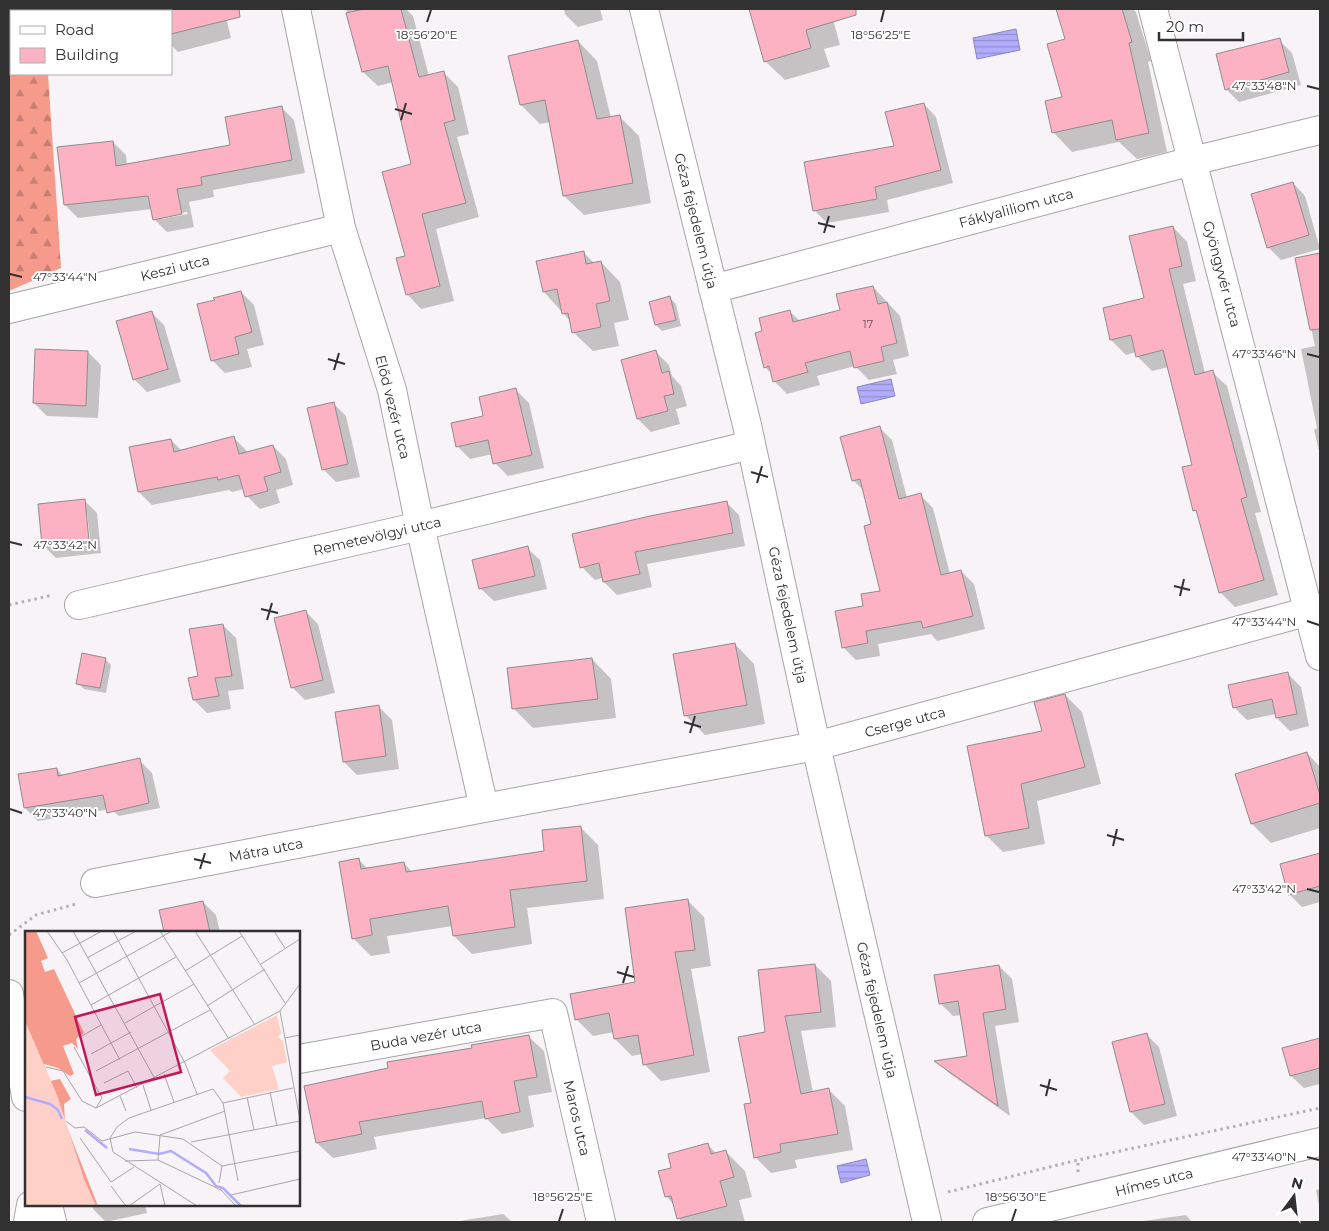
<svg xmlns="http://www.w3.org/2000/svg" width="1329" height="1231" viewBox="0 0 1329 1231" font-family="Montserrat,sans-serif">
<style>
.forest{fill:url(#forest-firs)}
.water{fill:url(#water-rules);stroke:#8b87bf}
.shadow{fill:#0003;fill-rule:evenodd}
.building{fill:#fdb2c4;stroke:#8f8b8c}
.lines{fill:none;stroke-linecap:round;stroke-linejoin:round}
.minor-casing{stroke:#a8a4a6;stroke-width:30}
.path{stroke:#b3b0b2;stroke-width:3;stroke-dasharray:2.5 4;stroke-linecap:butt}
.minor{stroke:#fff;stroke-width:28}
.ticks{fill:none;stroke:#323132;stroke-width:2}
.labels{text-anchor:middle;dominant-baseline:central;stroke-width:4;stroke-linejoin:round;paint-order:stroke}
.number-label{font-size:11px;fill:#655156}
.street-label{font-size:14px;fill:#323132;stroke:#fff}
.inset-river{fill:none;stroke:#b1acfc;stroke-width:2.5}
.inset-road{fill:none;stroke:#a8a5a8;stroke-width:1}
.view{fill:#c2185b;fill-opacity:0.15;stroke:#c2185b;stroke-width:2.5}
.inset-edge{fill:none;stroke:#323132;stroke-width:2.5}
.ticks-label{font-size:12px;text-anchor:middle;fill:#323132;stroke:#fff;stroke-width:4;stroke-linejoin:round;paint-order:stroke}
</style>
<defs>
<pattern id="forest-firs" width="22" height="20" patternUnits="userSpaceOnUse" patternTransform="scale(1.25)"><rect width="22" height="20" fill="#f69b8c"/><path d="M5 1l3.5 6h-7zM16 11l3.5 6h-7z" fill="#c87f73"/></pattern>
<pattern id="water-rules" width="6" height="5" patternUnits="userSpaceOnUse" patternTransform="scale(1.25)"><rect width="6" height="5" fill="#b1acfc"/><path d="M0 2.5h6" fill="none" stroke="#918dcd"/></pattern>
</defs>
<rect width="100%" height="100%" fill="#f7f3f6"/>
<!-- forest -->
<path class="forest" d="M9,9H44V11H11V74H48L61,268L9,291Z"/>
<!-- water -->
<path class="water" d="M1016,29L1020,50L977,59L973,38Z
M891,379L895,396L861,404L857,387Z
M866,1159L870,1175L841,1183L837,1166Z"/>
<!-- shadow -->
<path class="shadow" d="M155,9H224L231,38L178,52L171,45V11H156Z
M346,9H406L413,16L429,76L443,72L458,87L469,134L457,137L479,217L436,229L454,301L421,309L407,294V257L412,164L393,82L378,86L363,72Z
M564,9H600L603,20L578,27L565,14Z
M766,9H827L831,12L840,45L824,49L830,67L785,80L765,61L752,13Z
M1060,9H1133L1136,12L1151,61L1148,62L1167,152L1137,159L1119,142L1072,152L1053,132L1064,98L1066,40L1058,10Z
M1279,40L1292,53L1301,85L1239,102L1226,89Z
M578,41L597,61L611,118L619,116L639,136L651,203L584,215L564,196L550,122L540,124L521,105Z
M924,104L936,117L953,183L887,200L889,212L827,223L814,210L895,147Z
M281,107L294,120L305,173L213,190L214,197L189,202L194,227L167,232L154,219L152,209L78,218L65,205L59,148L113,142L126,155L127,166L232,146ZM187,212L188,214L162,219V217Z
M1293,183L1305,196L1320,249L1281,260L1268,247Z
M1173,227L1187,242L1196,281L1183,284L1205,373L1212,372L1227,386L1261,512L1255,513L1278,595L1235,607L1220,592L1198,514L1195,510L1194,465L1169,367L1152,371L1137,356L1136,352L1126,355L1111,340L1145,299Z
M583,252L595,264L601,262L620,282L629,320L614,323L619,346L593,351L573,332L571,322L544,292Z
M1320,254V455L1314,430L1317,428L1301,349L1315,346L1296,259Z
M873,287L900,316L909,356L893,360L897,374L869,380L855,366L817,376L820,385L787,394L774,381L772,374L765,367L764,332L789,311L800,321L842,311Z
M241,292L254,305L264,345L247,349L252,367L225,373L212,360Z
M670,298L676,304L681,326L662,331L656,325Z
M151,312L164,325L181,382L147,392L134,379Z
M88,352L101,365L98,418L47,416L34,403Z
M656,352L669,365L672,376L681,386L687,406L676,409L680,424L651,432L638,419Z
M516,390L529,403L544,468L508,476L495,463L493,454L470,459L457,446L485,417Z
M333,403L346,416L360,477L336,482L323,469Z
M879,427L892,440L907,498L920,495L933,508L950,574L961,571L974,584L985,629L937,641L931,634L878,644L880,656L856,660L843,647L864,607L881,592L872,525L865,492L853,480Z
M233,437L246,450L247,453L273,446L286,459L293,485L276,490L280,503L260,509L247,496L244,489L232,492L229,490L152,505L139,492L171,440L182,451Z
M84,500L97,513L101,553L56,558L43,545ZM85,513H87L91,547H88Z
M726,502L739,515L745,546L647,564L652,587L617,595L604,582L603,578L595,580L582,567Z
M527,548L540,560L547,589L494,601L481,589Z
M305,611L318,624L335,693L305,700L292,687Z
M223,625L236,638L244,689L228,691L231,709L207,713L194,700L190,679L199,677Z
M735,644L754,664L765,724L705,735L686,716L675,655Z
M105,659L111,665L106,693L84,689L78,683Z
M592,659L611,679L616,718L533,728L514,709Z
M1288,674L1301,687L1309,726L1290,731L1277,718L1276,714L1247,720L1234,707Z
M1065,695L1082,712L1101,784L1037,801L1045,844L1003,852L986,835Z
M379,707L392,720L399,769L357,775L344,762Z
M1307,753L1320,767V828L1271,843L1252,824Z
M139,760L152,773L160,808L119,816L111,809L38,821L25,808L57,769L63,776Z
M580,827L598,845L604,899L527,908L532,944L472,954L454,936L453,926L387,936L390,953L371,956L353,938L359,860L368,869L404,863L412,872L546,852Z
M1320,855V902L1302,907L1289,894L1281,865Z
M687,900L704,917L711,966L691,969L710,1072L661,1081L644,1064L642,1054L632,1056L615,1039L614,1032L593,1036L576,1019L637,983Z
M203,902L216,915L220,932H165L160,911Z
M815,965L831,981L836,1027L801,1031L813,1093L829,1090L845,1106L853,1150L795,1160L797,1168L771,1173L755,1157L752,1104L766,1033Z
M999,966L1012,979L1019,1022L995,1026L1010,1116L949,1073L937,1062L968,1057L961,1015L953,1016L940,1003Z
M1146,1034L1159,1047L1177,1116L1144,1125L1131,1112L1114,1043Z
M528,1036L544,1051L552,1092L528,1096L534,1127L502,1134L486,1118L374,1137L377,1149L333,1158L317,1143L305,1087Z
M1320,1039V1084L1304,1088L1291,1076L1284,1049Z
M708,1145L717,1154L726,1152L745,1171L752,1197L739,1200L745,1222H682L678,1218L674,1205L666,1196L673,1169Z
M1320,1189V1210L1316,1190Z
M92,1205H145L147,1213L106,1222L93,1209Z
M503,1214L512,1222H461L460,1221Z
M1186,1215L1192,1222H1136Z"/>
<!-- building -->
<path class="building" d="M171,9H239L240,17L171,34Z
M364,9H401L419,77L444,71L455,120L444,123L466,203L422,214L440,286L406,295L396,258L405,256L382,172L411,164L388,66L362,72L346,13Z
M749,9H856V15L806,30L811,48L764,62Z
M1056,9H1122L1132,42L1129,43L1149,133L1116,140L1112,120L1052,133L1045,101L1062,97L1047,44L1065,39Z
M1280,38L1289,72L1225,90L1216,54Z
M578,40L597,119L620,115L633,183L563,196L545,100L520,105L508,56Z
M924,103L941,170L875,187L877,199L813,211L804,162L894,146L885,112Z
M282,106L292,160L201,177L202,185L177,189L182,214L153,220L148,196L64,205L57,147L113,141L116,166L230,145L225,117Z
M1293,182L1309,235L1267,248L1251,194Z
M1173,226L1182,266L1169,269L1195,375L1213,370L1247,497L1241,499L1264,580L1219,593L1196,510L1193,511L1182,467L1192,465L1163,350L1136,357L1131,335L1110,340L1103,308L1144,298L1129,236Z
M584,251L586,264L601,261L610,301L596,304L601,327L572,333L568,313L562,314L557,289L543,292L536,261Z
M1320,253V329L1310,330L1295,258Z
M873,286L878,304L887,302L897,343L881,347L884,361L854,368L850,351L805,363L808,372L773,382L769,366L764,368L755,333L762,331L759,318L790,310L793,322L840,310L836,294Z
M241,291L252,332L235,337L239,354L211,361L197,304L215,300L213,298Z
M670,296L676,320L655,325L649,302Z
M152,311L168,369L133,380L116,321Z
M35,349L88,351L86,406L33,403Z
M656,350L662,373L669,371L674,394L664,396L668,411L637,419L621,360Z
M516,388L532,455L493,464L488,440L456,447L451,423L483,416L479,397Z
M334,402L348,464L322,470L307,408Z
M880,426L899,499L921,493L941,575L961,570L973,616L923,628L921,621L866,631L868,643L842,648L835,611L863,606L861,594L880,591L864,526L871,524L860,479L852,481L840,437Z
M234,436L239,454L273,445L281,472L264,477L268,491L245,497L239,475L218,480L217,477L138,492L129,447L171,439L174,452Z
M85,499L89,541L42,545L38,504Z
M727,501L733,533L635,552L640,574L603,582L599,563L580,568L572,534L650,516Z
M528,546L535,576L479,589L472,560Z
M306,610L323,680L291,688L274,618Z
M223,624L232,676L215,678L219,696L193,700L188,678L198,676L189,629Z
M735,643L747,705L684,716L673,654Z
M82,653L106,658L100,688L76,684Z
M592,658L598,699L512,709L507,668Z
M1288,672L1297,714L1276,718L1272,699L1233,708L1228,685Z
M1065,694L1085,767L1021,784L1029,828L985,836L967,746L1042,731L1034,702Z
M379,705L386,756L343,762L335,712Z
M1307,752L1320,795V803L1251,824L1235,774Z
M140,758L149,803L107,813L103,795L24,808L18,774L57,768L58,776Z
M581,826L587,881L510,890L515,927L453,936L448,906L370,919L372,935L352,939L339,862L359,858L361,869L404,862L406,872L544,851L542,830Z
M1320,853V886L1288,895L1280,864Z
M688,899L695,950L675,952L694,1055L643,1065L638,1035L614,1039L609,1013L575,1020L570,994L635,982L625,908Z
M203,901L210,932H164L159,910Z
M815,964L821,1012L785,1016L801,1094L829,1088L838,1134L780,1144L781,1152L754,1158L744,1104L751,1103L738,1037L765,1032L758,970Z
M999,965L1006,1009L983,1013L998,1106L934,1061L967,1056L958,1001L939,1004L934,975Z
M1147,1033L1165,1104L1130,1112L1112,1042Z
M529,1035L537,1077L514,1081L520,1112L485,1119L482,1101L359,1122L362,1134L316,1143L304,1086L388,1068L387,1062L472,1048L471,1045Z
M1320,1038V1068L1290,1076L1282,1048Z
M708,1143L711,1154L726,1150L734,1177L720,1181L727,1206L677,1219L671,1196L665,1197L658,1171L671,1168L668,1154Z"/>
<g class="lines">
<defs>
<path id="minor" d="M296,9L341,228L392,390L420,526L484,808
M644,9L747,425L816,746L927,1222
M1153,9L1320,656
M713,289L1192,161L1320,130
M9,309L341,228
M79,605L420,526L751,445
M95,883L484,808L816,746L1320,608
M9,994L26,1097
M299,1059L553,1013L601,1222
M48,1205L52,1222
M28,1222L31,1205
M987,1222L1320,1142"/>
</defs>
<!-- minor casing -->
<use href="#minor" class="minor-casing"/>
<!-- path -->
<path class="path" d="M9,605L53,595
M9,935L36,915L76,904
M1078,1172V1160
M948,1192L1078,1160L1320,1108"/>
<!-- minor -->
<use href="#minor" class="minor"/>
</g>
<!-- ticks -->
<path class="ticks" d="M427,22L431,10M881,22L884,10M1307,86L1319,89M395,109L412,114M401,120L406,103M818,223L835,227M824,233L829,216M10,274L22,277M1307,354L1319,357M328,359L345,364M334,370L339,353M751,472L768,477M757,483L762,466M10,542L22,545M1174,586L1190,590M1180,596L1184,579M261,609L278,613M267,620L272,603M1307,621L1319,625M684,722L701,727M690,733L695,716M10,809L22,813M1107,835L1124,840M1113,846L1117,829M194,859L211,863M200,869L205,853M1307,889L1319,892M617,972L634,977M623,983L628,966M1040,1085L1057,1090M1046,1096L1050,1079M1307,1157L1319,1160M559,1221L563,1209M1012,1221L1016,1209"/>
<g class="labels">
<!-- number labels -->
<g class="number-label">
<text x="868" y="324">17</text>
</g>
<!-- street labels -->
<g class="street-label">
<text transform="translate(1016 208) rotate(-15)">Fáklyaliliom utca</text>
<text transform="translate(696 221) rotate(76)">Géza fejedelem útja</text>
<text transform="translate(175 268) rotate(-14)">Keszi utca</text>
<text transform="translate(1222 274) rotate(75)">Gyöngyvér utca</text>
<text transform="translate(393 407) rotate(76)">Előd vezér utca</text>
<text transform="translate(377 536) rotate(-13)">Remetevölgyi utca</text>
<text transform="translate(788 615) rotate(78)">Géza fejedelem útja</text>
<text transform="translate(905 722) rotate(-15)">Cserge utca</text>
<text transform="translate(266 850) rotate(-11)">Mátra utca</text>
<text transform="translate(877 1010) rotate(77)">Géza fejedelem útja</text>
<text transform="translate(426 1036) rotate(-10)">Buda vezér utca</text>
<text transform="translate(577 1118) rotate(77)">Maros utca</text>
<text transform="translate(1154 1182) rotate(-14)">Hímes utca</text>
</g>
</g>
<!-- overview -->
<g transform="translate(25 931)">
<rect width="275" height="275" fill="#f7f3f6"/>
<path d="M0,0H11L23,27L16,30L20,41L29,38L59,102L51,108L53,118L47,112L38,115L49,143L45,145L33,137L19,133L25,150L35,148L46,168L39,173L40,191L73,275H0Z" fill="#f69b8c"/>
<path d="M252,84L256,102L253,106L258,110L262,131L247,135L254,158L216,166L198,147L205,140L185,119ZM0,90L32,164L59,248L71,275H0Z" fill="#ffd0c7"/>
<path class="inset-river" d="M0,166L25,173L33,179L37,188M60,199L82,217M104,218L134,223L146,220L181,242L191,255L198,257L216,275"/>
<path class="inset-road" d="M22,0L42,29L95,129M48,0L130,148M88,0L160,132L172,163M135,0L204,108M170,0L230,94M214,0L260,72M249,0L260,17M37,22L77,0M62,27L111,0M236,33L275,8M160,40L217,5M54,52L147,0M275,53L255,80L275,189M66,74L151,26M182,75L240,38M100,92L169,53M55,106L76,94M260,107L275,104M49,116L77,167L71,177M66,123L106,101M21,136L38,140L57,170L71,177M71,140L185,79M139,143L149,171M79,152L103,140L112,157M118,154L126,179M245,161L252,195M95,165L101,180M222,166L229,199M198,172L268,157M71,177L255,80M41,190L50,197L59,196L77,210L110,201L158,208L197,235L275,220M135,204L200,180M55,207L86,251L109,236M166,211L275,190M133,229L135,205M100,230L133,229L196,259L211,275M194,252L197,235M86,255L101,275M206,264L275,248M104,275L135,253L140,275M172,275L88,221L85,207L92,196L104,187L188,158L198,172L213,250"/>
<path class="view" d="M135,63L156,141L71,164L50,86Z"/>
<rect width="275" height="275" class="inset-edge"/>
</g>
<g class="ticks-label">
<text x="427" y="39">18°56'20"E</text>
<text x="881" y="39">18°56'25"E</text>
<text x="1264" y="90">47°33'48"N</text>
<text x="65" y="281">47°33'44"N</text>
<text x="1264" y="358">47°33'46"N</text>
<text x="65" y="549">47°33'42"N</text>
<text x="1264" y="626">47°33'44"N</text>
<text x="65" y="817">47°33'40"N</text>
<text x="1264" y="893">47°33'42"N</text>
<text x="1264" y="1161">47°33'40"N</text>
<text x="563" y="1201">18°56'25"E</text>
<text x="1016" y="1201">18°56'30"E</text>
</g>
<!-- border -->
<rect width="1329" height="1231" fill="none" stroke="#323132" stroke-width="20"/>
<!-- legend -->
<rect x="10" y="10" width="162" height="65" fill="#ffffff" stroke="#adadad"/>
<rect x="20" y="26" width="25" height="8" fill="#ffffff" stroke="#adadad"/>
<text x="55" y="35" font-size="15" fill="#323132">Road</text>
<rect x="20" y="48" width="25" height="15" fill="#fdb2c4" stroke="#adadad"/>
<text x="55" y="60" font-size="15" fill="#323132">Building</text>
<!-- north arrow -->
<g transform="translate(1294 1196) rotate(15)" stroke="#ffffff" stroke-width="4" paint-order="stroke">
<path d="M0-4L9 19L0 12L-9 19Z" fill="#323132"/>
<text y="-8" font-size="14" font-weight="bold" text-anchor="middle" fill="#323132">N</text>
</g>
<!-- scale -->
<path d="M1159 32v8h84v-8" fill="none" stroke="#323132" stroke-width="2.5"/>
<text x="1166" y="32" font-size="15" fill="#323132" stroke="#ffffff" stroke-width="4" paint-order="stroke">20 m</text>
</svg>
